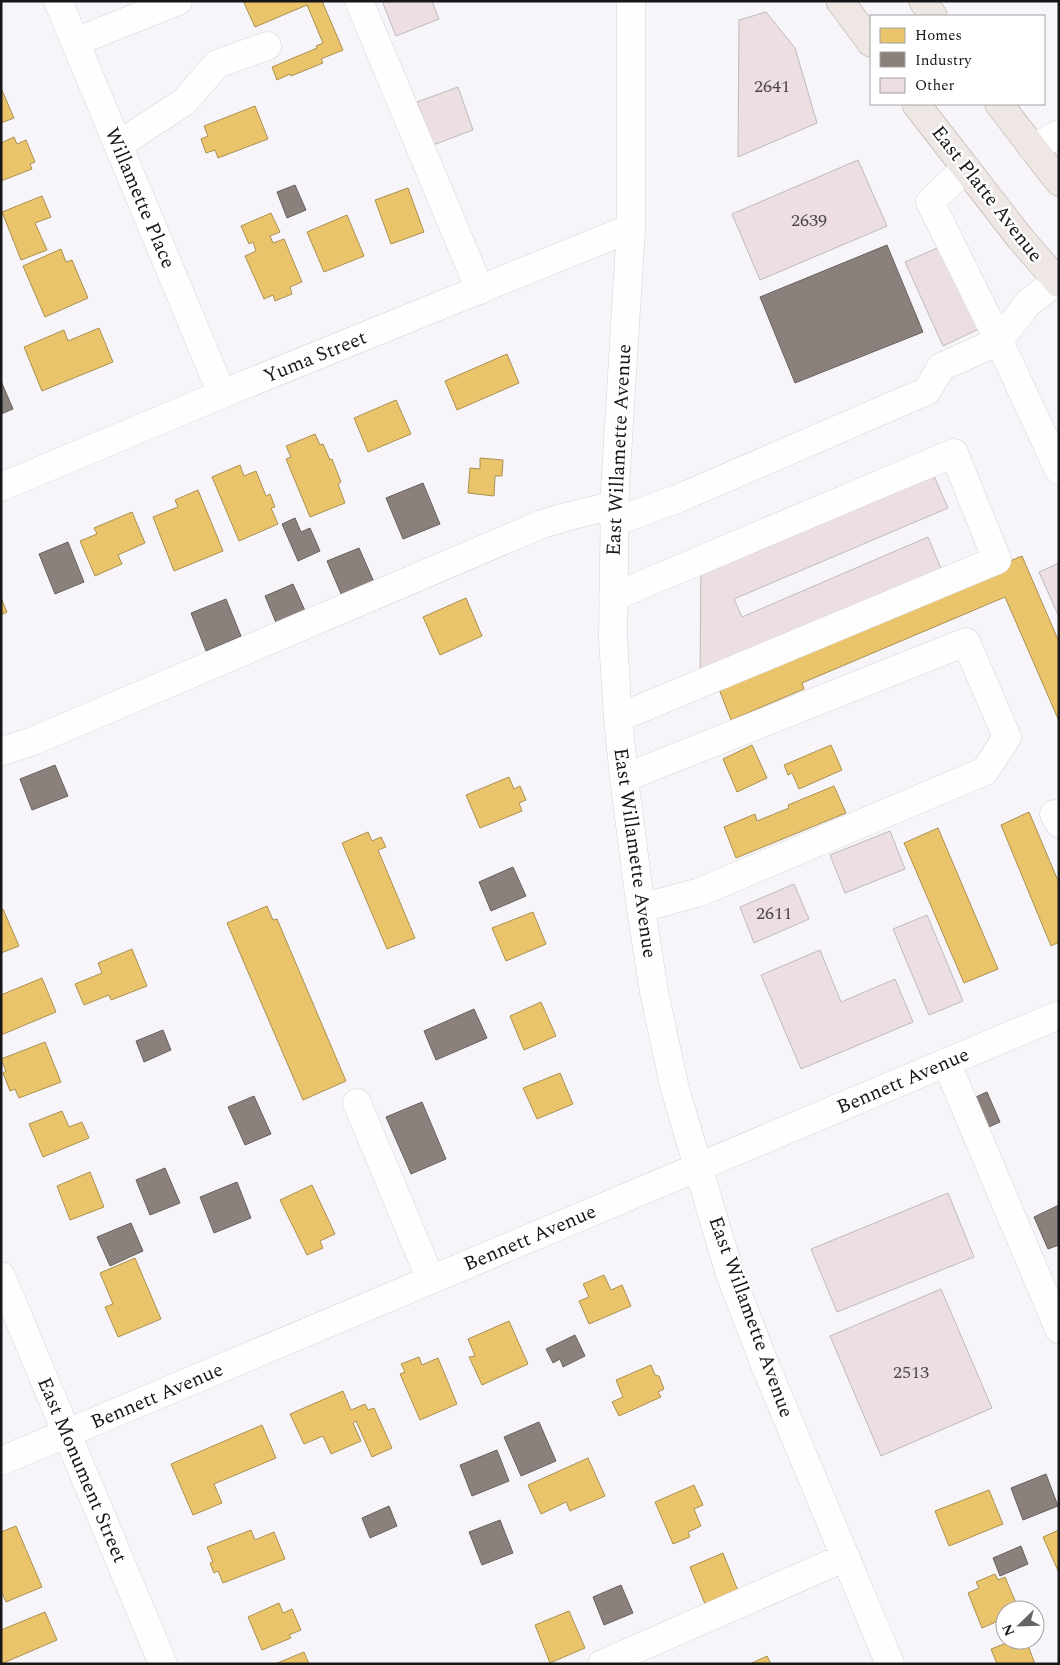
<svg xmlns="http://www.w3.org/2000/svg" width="1060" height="1665" viewBox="0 0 1060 1665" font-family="Spectral,serif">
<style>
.homes{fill:#e9c46a;stroke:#aa9051}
.industry{fill:#8a817c;stroke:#68615e}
.building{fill:#ecdee1;stroke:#bdbbbe}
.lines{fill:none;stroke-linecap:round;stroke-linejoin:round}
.minor-casing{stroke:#d5d3d7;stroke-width:29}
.major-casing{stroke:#b5a7a1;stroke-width:29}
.minor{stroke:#fefefe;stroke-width:28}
.major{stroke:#eee7e4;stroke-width:28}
.labels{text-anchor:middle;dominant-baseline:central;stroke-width:5;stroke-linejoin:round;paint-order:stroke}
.number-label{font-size:18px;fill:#4c484a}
.street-label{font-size:20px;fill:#171618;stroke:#fff}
</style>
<rect width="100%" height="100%" fill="#f7f5fa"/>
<!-- homes -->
<path class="homes" d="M248,1H322L343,50L321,59L323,63L291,76L290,74L277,80L272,67L317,48L316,46L323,43L307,5L255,27L244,3Z
M1,88L14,118L1,123Z
M255,106L268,139L218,158L215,150L206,153L201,139L208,136L204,126Z
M14,137L17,144L26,140L35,162L30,164L32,169L1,181V143Z
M408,188L424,232L391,244L375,200Z
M42,196L51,217L35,223L47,250L21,260L2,212Z
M271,213L280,232L270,236L273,243L284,239L302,282L290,287L292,294L275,301L273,295L264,299L245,256L256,251L253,242L249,244L241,226Z
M347,215L364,256L324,272L307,232Z
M61,249L66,262L72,260L88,298L45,317L23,266Z
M99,328L113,362L42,391L24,347L64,330L68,341Z
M507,354L519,383L457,410L445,381Z
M396,400L411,434L368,452L354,418Z
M315,434L320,445L323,444L330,460L332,459L341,482L338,484L345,503L310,517L286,459L291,457L286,446Z
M480,458L503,460L502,476H495L494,496L468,493L470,468L480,469Z
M240,465L244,476L256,471L266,496L270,494L275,507L271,508L278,524L239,541L212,477Z
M198,490L223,551L174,571L153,517L178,507L175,500Z
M132,512L145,543L118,555L122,564L95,576L80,541L97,534L94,528Z
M1022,556L1059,642V721L1005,597L802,683L804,689L731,720L717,684Z
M1,598L7,612L1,615Z
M466,598L482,636L440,655L423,617Z
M752,745L767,778L737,792L723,759Z
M831,745L842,770L799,789L792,773L788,775L784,765Z
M509,777L514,789L520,786L526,800L519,803L522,811L480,828L466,795Z
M834,786L846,813L736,858L724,827L755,814L757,821L789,808L788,805Z
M1029,812L1059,883V942L1051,946L1001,825Z
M938,828L998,969L964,983L904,843Z
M368,832L372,841L381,837L386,847L378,850L415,938L387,949L342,843Z
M267,906L273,920L277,919L346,1081L303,1100L227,923Z
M3,909L19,946L1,953V910Z
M533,912L546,944L506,961L492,928Z
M132,949L147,986L111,1000L109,995L84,1005L75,984L102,973L98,963Z
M42,978L56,1012L1,1035V995Z
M541,1002L556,1036L524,1050L510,1016Z
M45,1042L61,1082L19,1098L15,1089L10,1091L3,1073L6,1071L1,1059Z
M560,1073L573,1104L537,1119L523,1088Z
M62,1111L69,1127L82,1122L89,1138L43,1157L29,1124Z
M90,1172L104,1207L70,1220L57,1186Z
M312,1185L335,1234L320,1241L323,1248L307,1255L280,1200Z
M135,1258L161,1319L118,1337L105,1307L113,1304L100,1273Z
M604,1275L611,1290L622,1285L631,1306L589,1324L579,1301L589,1297L583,1284Z
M509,1321L528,1364L482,1385L469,1357L475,1356L468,1339Z
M419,1357L422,1365L438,1358L457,1404L420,1420L400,1374L405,1372L401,1364Z
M651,1365L655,1375L659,1376L664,1389L658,1392L661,1397L619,1416L612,1402L623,1397L616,1380Z
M343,1391L351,1410L365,1404L368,1410L374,1408L392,1448L372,1457L356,1421L353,1423L361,1441L331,1454L323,1436L304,1444L290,1414Z
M262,1425L276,1458L214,1484L222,1503L193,1515L171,1464Z
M588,1458L605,1496L570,1511L566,1502L541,1514L528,1485Z
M694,1485L703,1505L694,1509L701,1526L688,1532L690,1537L673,1544L655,1502Z
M989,1490L1003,1524L949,1546L935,1511Z
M16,1526L42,1587L6,1602L1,1591V1532Z
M251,1530L255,1540L274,1532L285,1559L223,1583L218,1571L214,1573L210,1563L213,1562L207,1547Z
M1059,1530V1573L1043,1537Z
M723,1553L738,1591L705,1604L690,1567Z
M995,1574L998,1580L1005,1577L1019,1610H1005V1618L982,1628L968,1593L979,1588L976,1582Z
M279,1603L283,1613L292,1609L301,1630L289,1635L291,1638L262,1650L248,1617Z
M569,1611L585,1648L550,1663L535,1625Z
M45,1612L57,1640L1,1664V1630Z
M1014,1640H1026L1035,1664H997L991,1649Z
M304,1652L309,1664H275Z
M767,1656L771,1664H750Z"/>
<!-- industry -->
<path class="industry" d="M295,185L306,210L287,218L277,192Z
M887,245L923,332L795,383L760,297Z
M1,381L13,409L1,414Z
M423,483L440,524L403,539L386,498Z
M295,518L301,532L310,528L320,551L298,561L282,524Z
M68,542L84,582L55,594L39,554Z
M359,548L374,582L342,596L327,561Z
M293,584L306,613L277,625L265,596Z
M226,599L241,636L206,651L191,613Z
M55,765L68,796L32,810L20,779Z
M513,867L526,896L491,911L479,882Z
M474,1009L487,1038L436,1060L424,1031Z
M163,1030L171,1050L144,1062L136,1041Z
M987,1092L1000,1122L982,1130L969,1100Z
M254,1096L271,1134L245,1145L228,1107Z
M422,1102L446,1159L411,1174L386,1117Z
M165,1168L180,1203L150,1215L136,1180Z
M237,1182L251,1218L214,1233L200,1197Z
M1059,1205V1245L1048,1249L1034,1217Z
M131,1223L143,1251L110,1266L97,1237Z
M575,1335L585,1356L563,1367L560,1359L553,1363L546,1349Z
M539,1422L556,1461L521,1476L504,1437Z
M497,1450L509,1481L472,1496L460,1465Z
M1046,1474L1058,1506L1023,1520L1011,1488Z
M389,1506L397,1526L370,1538L362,1518Z
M500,1520L513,1553L482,1565L469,1532Z
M1021,1546L1028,1564L1000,1576L993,1558Z
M621,1585L633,1613L604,1625L593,1597Z"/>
<!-- building -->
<path class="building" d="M382,1H432L439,19L396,36Z
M766,12L795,48L817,123L738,157L739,20Z
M458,87L473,130L433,145L417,102Z
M858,160L887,226L760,280L732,214Z
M944,245L981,328L943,346L905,262Z
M930,467L948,508L734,599L742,617L928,537L944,576L700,678L701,561Z
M1059,563V617L1039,572Z
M890,831L905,869L845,893L830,855Z
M794,884L809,919L754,943L740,907Z
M927,915L963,1001L929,1015L893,929Z
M820,950L841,1002L895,979L913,1022L801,1069L761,975Z
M948,1193L974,1257L837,1312L811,1249Z
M941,1289L992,1408L881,1456L830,1336Z"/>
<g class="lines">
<defs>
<path id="minor" d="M58,1L222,394
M359,1L480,290
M631,1V228L615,489L613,639L618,718L624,778L640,902L654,992L675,1089L730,1274L765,1365L890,1664
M75,42L178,1
M118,145L184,102L217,64L267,46
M1033,149L1059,134
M1057,281L1028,303L999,341L1059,470
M1,487L222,394L631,228
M614,522L677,499L927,391L941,367L999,341L930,202L966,168
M613,597L954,453L997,560L618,718
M3,751L33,741L542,524L569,516L615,505
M624,778L966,642L1007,737L985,771L700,892L641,908
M1054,814L1059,823
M946,1062L1059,1329
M357,1103L431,1280
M1,1276L163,1664
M1,1461L1059,1015
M602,1664L846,1557"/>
<path id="major" d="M840,1L871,43
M923,1L933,16
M916,104L1020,238L1059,283
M999,104L1059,182"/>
</defs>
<!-- minor casing -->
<use href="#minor" class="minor-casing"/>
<!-- major casing -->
<use href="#major" class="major-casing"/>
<!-- minor -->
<use href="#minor" class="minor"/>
<!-- major -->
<use href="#major" class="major"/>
</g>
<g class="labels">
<!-- number labels -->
<g class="number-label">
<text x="772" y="86">2641</text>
<text x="809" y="220">2639</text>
<text x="774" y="913">2611</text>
<text x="911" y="1372">2513</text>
</g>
<!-- street labels -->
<g class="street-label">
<text transform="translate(987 194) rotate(52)">East Platte Avenue</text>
<text transform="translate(140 198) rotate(67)">Willamette Place</text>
<text transform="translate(315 357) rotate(-22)">Yuma Street</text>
<text transform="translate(619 450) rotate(-87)">East Willamette Avenue</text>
<text transform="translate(635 853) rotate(82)">East Willamette Avenue</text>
<text transform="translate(903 1081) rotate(-23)">Bennett Avenue</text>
<text transform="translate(530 1238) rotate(-23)">Bennett Avenue</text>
<text transform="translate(751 1317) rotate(70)">East Willamette Avenue</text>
<text transform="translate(157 1396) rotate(-23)">Bennett Avenue</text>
<text transform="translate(82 1470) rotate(67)">East Monument Street</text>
</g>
</g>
<!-- border -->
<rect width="1060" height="1665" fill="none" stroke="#171618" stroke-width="5"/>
<!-- legend -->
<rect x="870" y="15" width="175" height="90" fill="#ffffff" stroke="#a2a2a3"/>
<rect x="880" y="28" width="25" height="15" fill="#e9c46a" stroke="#a2a2a3"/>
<text x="915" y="40" font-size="15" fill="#171618">Homes</text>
<rect x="880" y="52" width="25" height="15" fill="#8a817c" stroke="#a2a2a3"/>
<text x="915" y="65" font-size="15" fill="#171618">Industry</text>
<rect x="880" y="78" width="25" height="15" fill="#ecdee1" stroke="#a2a2a3"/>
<text x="915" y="90" font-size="15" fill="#171618">Other</text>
<!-- north arrow -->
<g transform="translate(1020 1625) rotate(247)"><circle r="24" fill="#ffffff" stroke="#a2a2a3"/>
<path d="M0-4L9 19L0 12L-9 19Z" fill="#656467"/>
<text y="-8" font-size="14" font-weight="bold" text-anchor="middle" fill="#171618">N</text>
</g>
</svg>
